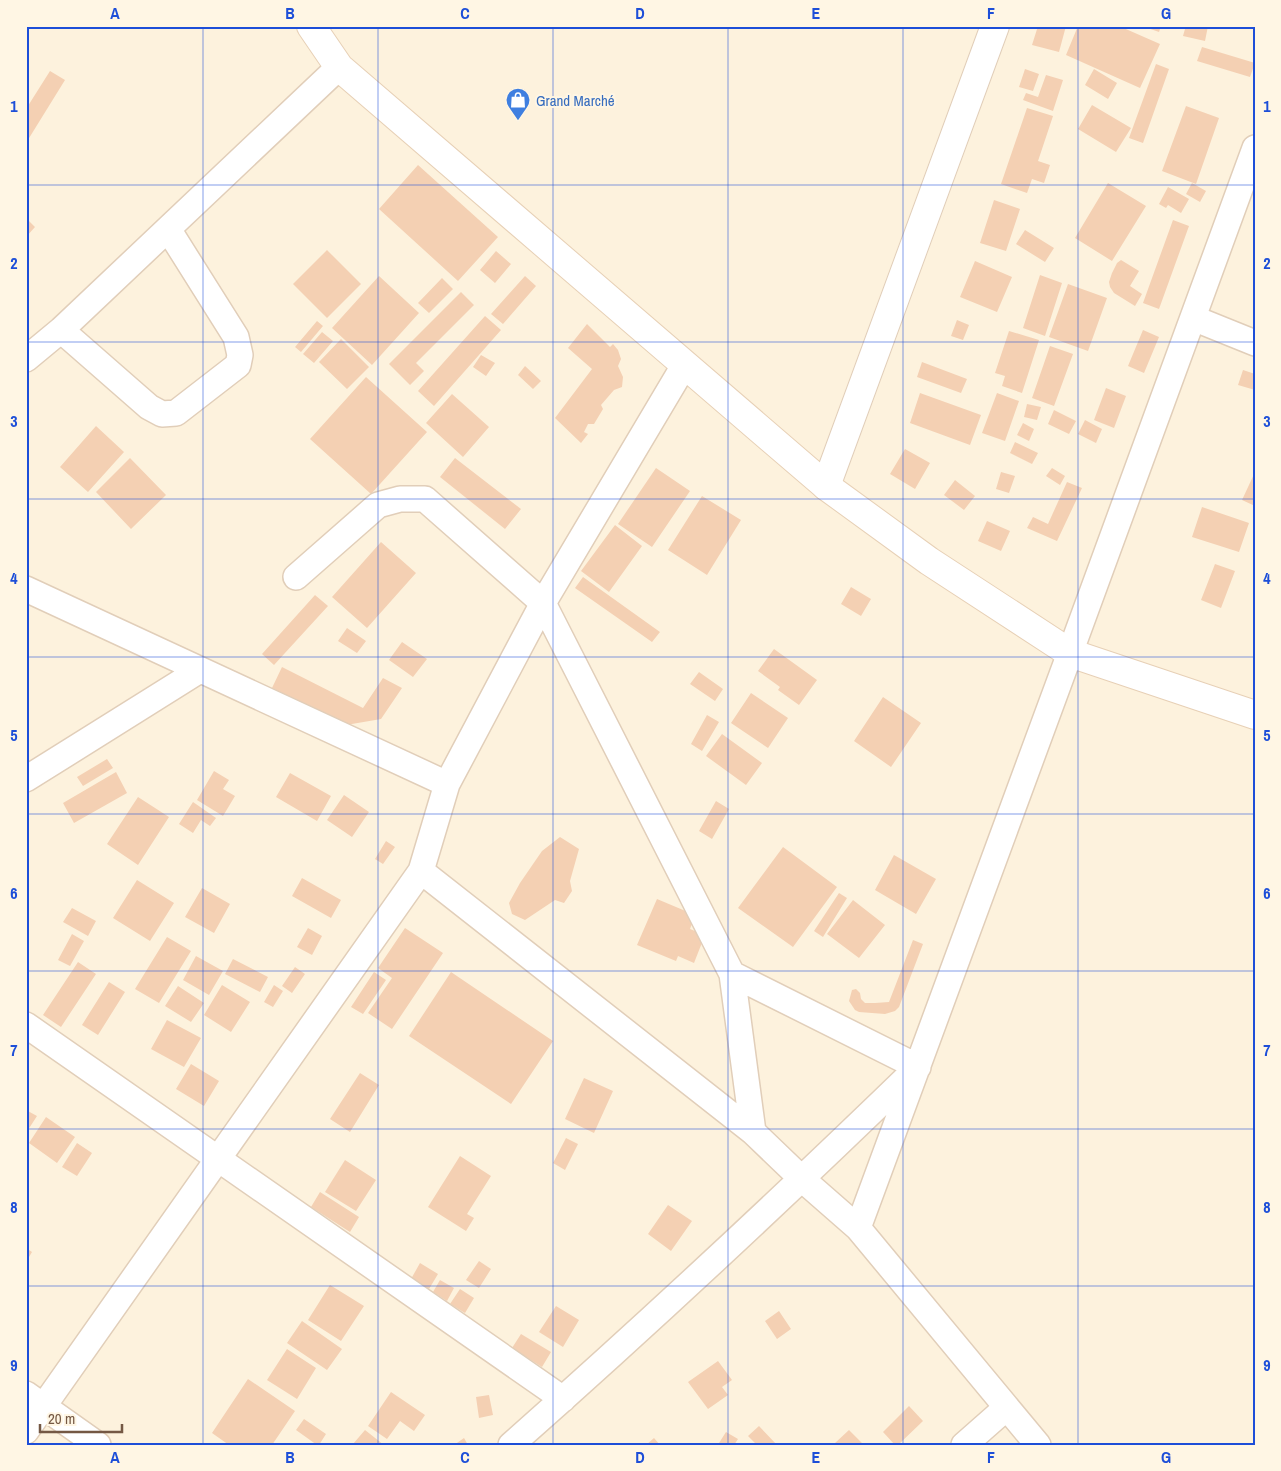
<svg xmlns="http://www.w3.org/2000/svg" width="1281" height="1471" viewBox="0 0 1281 1471" font-family="'Archivo Narrow',sans-serif">
<style>
.building{fill:#f4d0b3}
.lines{fill:none;stroke-linecap:round;stroke-linejoin:round}
.minor-casing{stroke:#e1ceb9;stroke-width:28}
.tertiary-casing{stroke:#e1ceb9;stroke-width:30}
.secondary-casing{stroke:#e7d0b6;stroke-width:30}
.minor{stroke:#fff;stroke-width:25}
.tertiary{stroke:#fff;stroke-width:28}
.secondary{stroke:#fff;stroke-width:28}
.grid{fill:none;stroke:#1d4ed8;stroke-width:1;stroke-opacity:0.55}
.labels{text-anchor:middle;dominant-baseline:central;stroke-width:4;stroke-linejoin:round;paint-order:stroke}
.shop-label{font-size:15px;fill:#366cbe;stroke:#fff6e4;text-anchor:start}
.neatline{fill:none;stroke:#1d4ed8;stroke-width:2}
.grid-label{font-size:16px;text-anchor:middle;font-weight:bold;fill:#1d4ed8}
</style>
<rect width="100%" height="100%" fill="#fdf2dd"/>
<!-- building -->
<path class="building" d="M1038,26H1066L1059,52L1032,45Z
M1078,26H1119L1160,44L1140,88L1066,55Z
M1142,26H1161L1159,32Z
M1175,26H1208L1205,41L1183,36L1185,29Z
M1202,47L1255,63L1250,77L1197,61Z
M1156,64L1169,69L1143,143L1129,138Z
M1025,69L1039,74L1033,91L1019,87Z
M1094,69L1117,83L1108,99L1085,85Z
M50,71L65,80L26,143V109Z
M1046,75L1063,80L1053,111L1023,100L1026,93L1038,97Z
M1092,105L1131,128L1116,152L1078,129Z
M1186,106L1219,118L1196,184L1162,171Z
M1027,108L1053,116L1038,161L1050,165L1044,183L1032,179L1027,193L1001,184Z
M418,165L498,237L458,281L379,209Z
M1108,183L1146,206L1112,261L1075,238Z
M1192,183L1206,191L1200,202L1186,194Z
M1168,187L1189,199L1181,213L1168,205L1166,208L1159,204Z
M994,200L1020,209L1006,251L980,243Z
M26,218L35,227L26,237Z
M1173,220L1189,226L1159,309L1143,303Z
M1025,230L1054,248L1045,262L1016,244Z
M327,250L361,284L327,318L293,284Z
M496,251L511,264L495,283L480,270Z
M1121,260L1139,271L1130,286L1142,294L1135,306L1114,293L1110,287L1109,282L1112,273L1117,263Z
M975,261L1012,277L997,312L960,297Z
M1040,275L1062,283L1045,336L1023,328Z
M379,276L419,313L372,365L332,328Z
M525,276L536,286L503,324L491,314Z
M442,278L453,289L429,313L418,303Z
M1068,284L1107,298L1088,351L1049,337Z
M461,292L474,305L416,363L424,371L410,385L389,364Z
M485,316L501,330L434,406L418,391Z
M957,320L969,325L963,340L951,336Z
M317,321L323,326L301,352L295,347Z
M587,324L610,347L613,344L618,350L621,359L618,366L623,377L622,387L614,390L601,405L603,409L594,424H588L584,432L588,434L581,443L555,418L592,369L568,348Z
M1143,330L1159,337L1144,373L1128,366Z
M1009,331L1039,340L1022,393L1002,386L1005,376L995,373Z
M322,332L333,341L314,363L303,354Z
M341,339L369,367L347,389L319,362Z
M1050,346L1073,354L1054,406L1032,398Z
M481,355L495,363L486,376L473,367Z
M922,362L967,379L961,393L917,377Z
M525,366L541,381L533,389L518,375Z
M1243,370L1255,374V390L1238,385Z
M366,377L427,432L371,494L310,439Z
M1106,388L1126,396L1114,428L1094,420Z
M920,393L981,415L970,445L910,423Z
M997,393L1019,401L1005,441L982,433Z
M452,394L489,427L463,457L426,423Z
M1027,404L1041,407L1037,420L1024,417Z
M1054,410L1076,421L1069,434L1048,424Z
M1085,420L1102,429L1096,443L1078,434Z
M1023,423L1034,429L1029,441L1017,435Z
M96,426L124,452L88,492L60,467Z
M1015,442L1038,453L1032,464L1010,453Z
M905,449L930,463L915,489L890,474Z
M130,458L166,495L131,529L96,492Z
M455,458L521,509L505,529L440,477Z
M656,468L690,491L652,547L618,524Z
M1052,468L1065,476L1060,485L1046,476Z
M1001,472L1015,476L1009,493L996,489Z
M1255,472V506L1242,500Z
M955,480L975,496L964,510L944,495Z
M1067,482L1082,488L1057,541L1027,528L1033,517L1048,524Z
M702,496L741,520L707,575L668,550Z
M1202,507L1249,523L1239,552L1192,537Z
M987,521L1010,531L1001,551L978,541Z
M615,525L642,546L609,592L581,571Z
M381,542L416,573L367,628L332,597Z
M1215,564L1235,571L1221,608L1201,600Z
M583,577L660,632L652,642L575,588Z
M851,587L871,599L861,616L841,604Z
M315,595L328,606L274,665L262,654Z
M347,628L366,641L357,653L338,641Z
M402,642L427,659L413,677L389,660Z
M774,649L817,680L799,705L778,690L780,687L758,671Z
M282,667L363,708L383,678L402,688L381,719L346,725L272,688Z
M699,672L723,689L715,701L690,684Z
M751,693L788,718L768,748L731,723Z
M883,697L921,723L891,767L854,741Z
M707,715L719,722L702,751L691,744Z
M722,734L762,763L746,785L706,756Z
M107,759L113,768L83,786L77,777Z
M214,771L229,780L223,789L235,796L223,816L197,800Z
M116,772L127,793L74,823L63,803Z
M290,773L331,796L317,821L276,797Z
M344,795L369,812L352,837L327,820Z
M138,797L169,817L138,865L107,844Z
M716,801L729,809L712,839L699,831Z
M193,802L216,818L210,826L201,820L193,833L179,824Z
M560,837L579,849L570,881L572,891L564,903L555,900L525,920L512,914L509,903L520,883L542,851Z
M386,841L395,847L383,864L375,859Z
M783,847L837,887L793,947L738,908Z
M894,855L936,879L916,914L875,890Z
M302,878L341,900L331,918L292,896Z
M137,880L174,903L150,941L113,918Z
M202,888L230,904L214,933L185,917Z
M839,893L847,898L823,937L814,931Z
M657,899L695,915L690,929L705,935L694,963L678,956L676,961L637,945Z
M853,900L885,925L859,958L827,934Z
M72,908L96,921L88,936L63,922Z
M308,928L322,936L312,955L297,947Z
M405,928L443,953L392,1029L368,1013L392,978L378,968Z
M72,934L84,941L70,966L58,960Z
M167,937L191,951L159,1003L135,989Z
M913,940L923,944L899,1007L895,1011L885,1014L859,1012L855,1010L849,1001L852,990L856,989L860,993L861,999L865,1003H875L889,1002Z
M196,956L223,971L209,995L183,980Z
M233,959L268,977L260,992L225,974Z
M78,962L96,974L61,1027L43,1015Z
M295,967L305,974L292,993L282,986Z
M374,972L386,980L363,1014L351,1007Z
M451,972L553,1041L511,1104L409,1036Z
M109,982L125,992L98,1035L82,1025Z
M222,985L250,1002L231,1032L204,1015Z
M274,985L283,991L273,1007L264,1002Z
M178,986L204,1003L191,1022L165,1006Z
M167,1020L201,1038L184,1067L151,1049Z
M191,1064L219,1081L204,1106L176,1089Z
M360,1073L379,1085L350,1132L330,1119Z
M584,1078L613,1091L594,1133L565,1119Z
M26,1110L37,1116L26,1133Z
M46,1117L75,1137L57,1163L29,1143Z
M566,1138L578,1144L565,1170L553,1163Z
M77,1143L92,1153L77,1176L62,1167Z
M460,1156L491,1176L467,1214L474,1218L466,1231L428,1207Z
M345,1160L376,1180L356,1211L325,1192Z
M320,1192L359,1217L350,1232L311,1207Z
M668,1205L692,1221L671,1251L648,1234Z
M26,1248L32,1252L26,1262Z
M479,1261L491,1269L479,1288L466,1280Z
M420,1263L438,1274L429,1289L411,1279Z
M440,1280L454,1288L447,1301L433,1292Z
M330,1285L364,1306L341,1341L308,1320Z
M460,1289L474,1298L465,1313L450,1304Z
M556,1306L579,1320L563,1347L539,1332Z
M779,1311L791,1329L777,1339L765,1321Z
M302,1321L342,1349L327,1370L287,1343Z
M521,1334L551,1352L542,1367L512,1348Z
M287,1349L316,1368L297,1399L267,1380Z
M718,1361L732,1380L722,1387L728,1395L708,1409L688,1382Z
M248,1379L295,1411L272,1445H229L212,1433Z
M391,1392L425,1415L414,1431L400,1421L387,1439L368,1426Z
M489,1395L493,1415L479,1418L476,1397Z
M909,1406L923,1421L898,1445H895L883,1432Z
M304,1419L326,1434L319,1445H317L296,1430Z
M759,1426L777,1445H757L748,1436Z
M365,1430L384,1445L353,1444Z
M849,1430L864,1445H836L835,1443Z
M726,1432L738,1439L734,1445H722L719,1443Z
M464,1438L468,1445H454Z
M654,1438L660,1445H646Z"/>
<g class="lines">
<defs>
<path id="minor" d="M1193,318L1255,343
M61,330L149,407L162,414L176,413L238,365L240,355L236,337L168,229
M26,359L61,330L339,67
M685,364L543,603L732,974L753,1132
M296,577L378,505L400,499H425L543,603L447,784
M26,589L447,784L421,871L753,1132L802,1179L858,1228L1038,1445
M26,779L200,670
M26,1025L563,1399
M858,1228L1070,653L1255,148
M26,1394L98,1445
M26,1431L421,871
M511,1445C650,1322 785,1196 918,1067L732,974
M964,1445L1006,1408"/>
<path id="tertiary" d="M826,486L995,26"/>
<path id="secondary" d="M311,26L339,67L826,486L929,561L1070,653L1255,715"/>
</defs>
<!-- minor casing -->
<use href="#minor" class="minor-casing"/>
<!-- tertiary casing -->
<use href="#tertiary" class="tertiary-casing"/>
<!-- secondary casing -->
<use href="#secondary" class="secondary-casing"/>
<!-- minor -->
<use href="#minor" class="minor"/>
<!-- tertiary -->
<use href="#tertiary" class="tertiary"/>
<!-- secondary -->
<use href="#secondary" class="secondary"/>
</g>
<!-- grid -->
<path class="grid" d="M203,26V1445M378,26V1445M553,26V1445M728,26V1445M903,26V1445M1078,26V1445M26,185H1255M26,342H1255M26,499H1255M26,657H1255M26,814H1255M26,971H1255M26,1129H1255M26,1286H1255"/>
<!-- icons -->
<defs>
<symbol id="shop-pin" viewBox="-11 -11 22 30"><path d="M0 17L-7.5 6A9.5 9.5 0 1 1 7.5 6Z" fill="#3f7fe0" stroke="#fff6e4"/><path d="M-5-2.5h2.3a2.7 3.5 0 0 1 5.4 0H5L5.5 6h-11ZM-1.5-2.5h3a1.5 2.3 0 0 0-3 0Z" fill="#fff"/></symbol>
</defs>
<g fill-rule="evenodd">
<use href="#shop-pin" x="504" y="86" width="28" height="38"/>
</g>
<g class="labels">
<!-- shop labels -->
<g class="shop-label">
<text x="536" y="100">Grand Marché</text>
</g>
</g>
<!-- border -->
<rect width="1281" height="1471" fill="none" stroke="#fff6e4" stroke-width="55"/>
<!-- scale -->
<path d="M40 1424v8h82v-8" fill="none" stroke="#745844" stroke-width="2.5"/>
<text x="48" y="1424" font-size="15" fill="#745844" stroke="#fff6e4" stroke-width="4" paint-order="stroke">20 m</text>
<rect x="28" y="28" width="1226" height="1416" class="neatline"/>
<g class="grid-label">
<text x="115" y="19">A</text>
<text x="290" y="19">B</text>
<text x="465" y="19">C</text>
<text x="640" y="19">D</text>
<text x="816" y="19">E</text>
<text x="991" y="19">F</text>
<text x="1166" y="19">G</text>
<text x="14" y="112">1</text>
<text x="1267" y="112">1</text>
<text x="14" y="269">2</text>
<text x="1267" y="269">2</text>
<text x="14" y="427">3</text>
<text x="1267" y="427">3</text>
<text x="14" y="584">4</text>
<text x="1267" y="584">4</text>
<text x="14" y="741">5</text>
<text x="1267" y="741">5</text>
<text x="14" y="899">6</text>
<text x="1267" y="899">6</text>
<text x="14" y="1056">7</text>
<text x="1267" y="1056">7</text>
<text x="14" y="1213">8</text>
<text x="1267" y="1213">8</text>
<text x="14" y="1371">9</text>
<text x="1267" y="1371">9</text>
<text x="115" y="1463">A</text>
<text x="290" y="1463">B</text>
<text x="465" y="1463">C</text>
<text x="640" y="1463">D</text>
<text x="816" y="1463">E</text>
<text x="991" y="1463">F</text>
<text x="1166" y="1463">G</text>
</g>
</svg>
